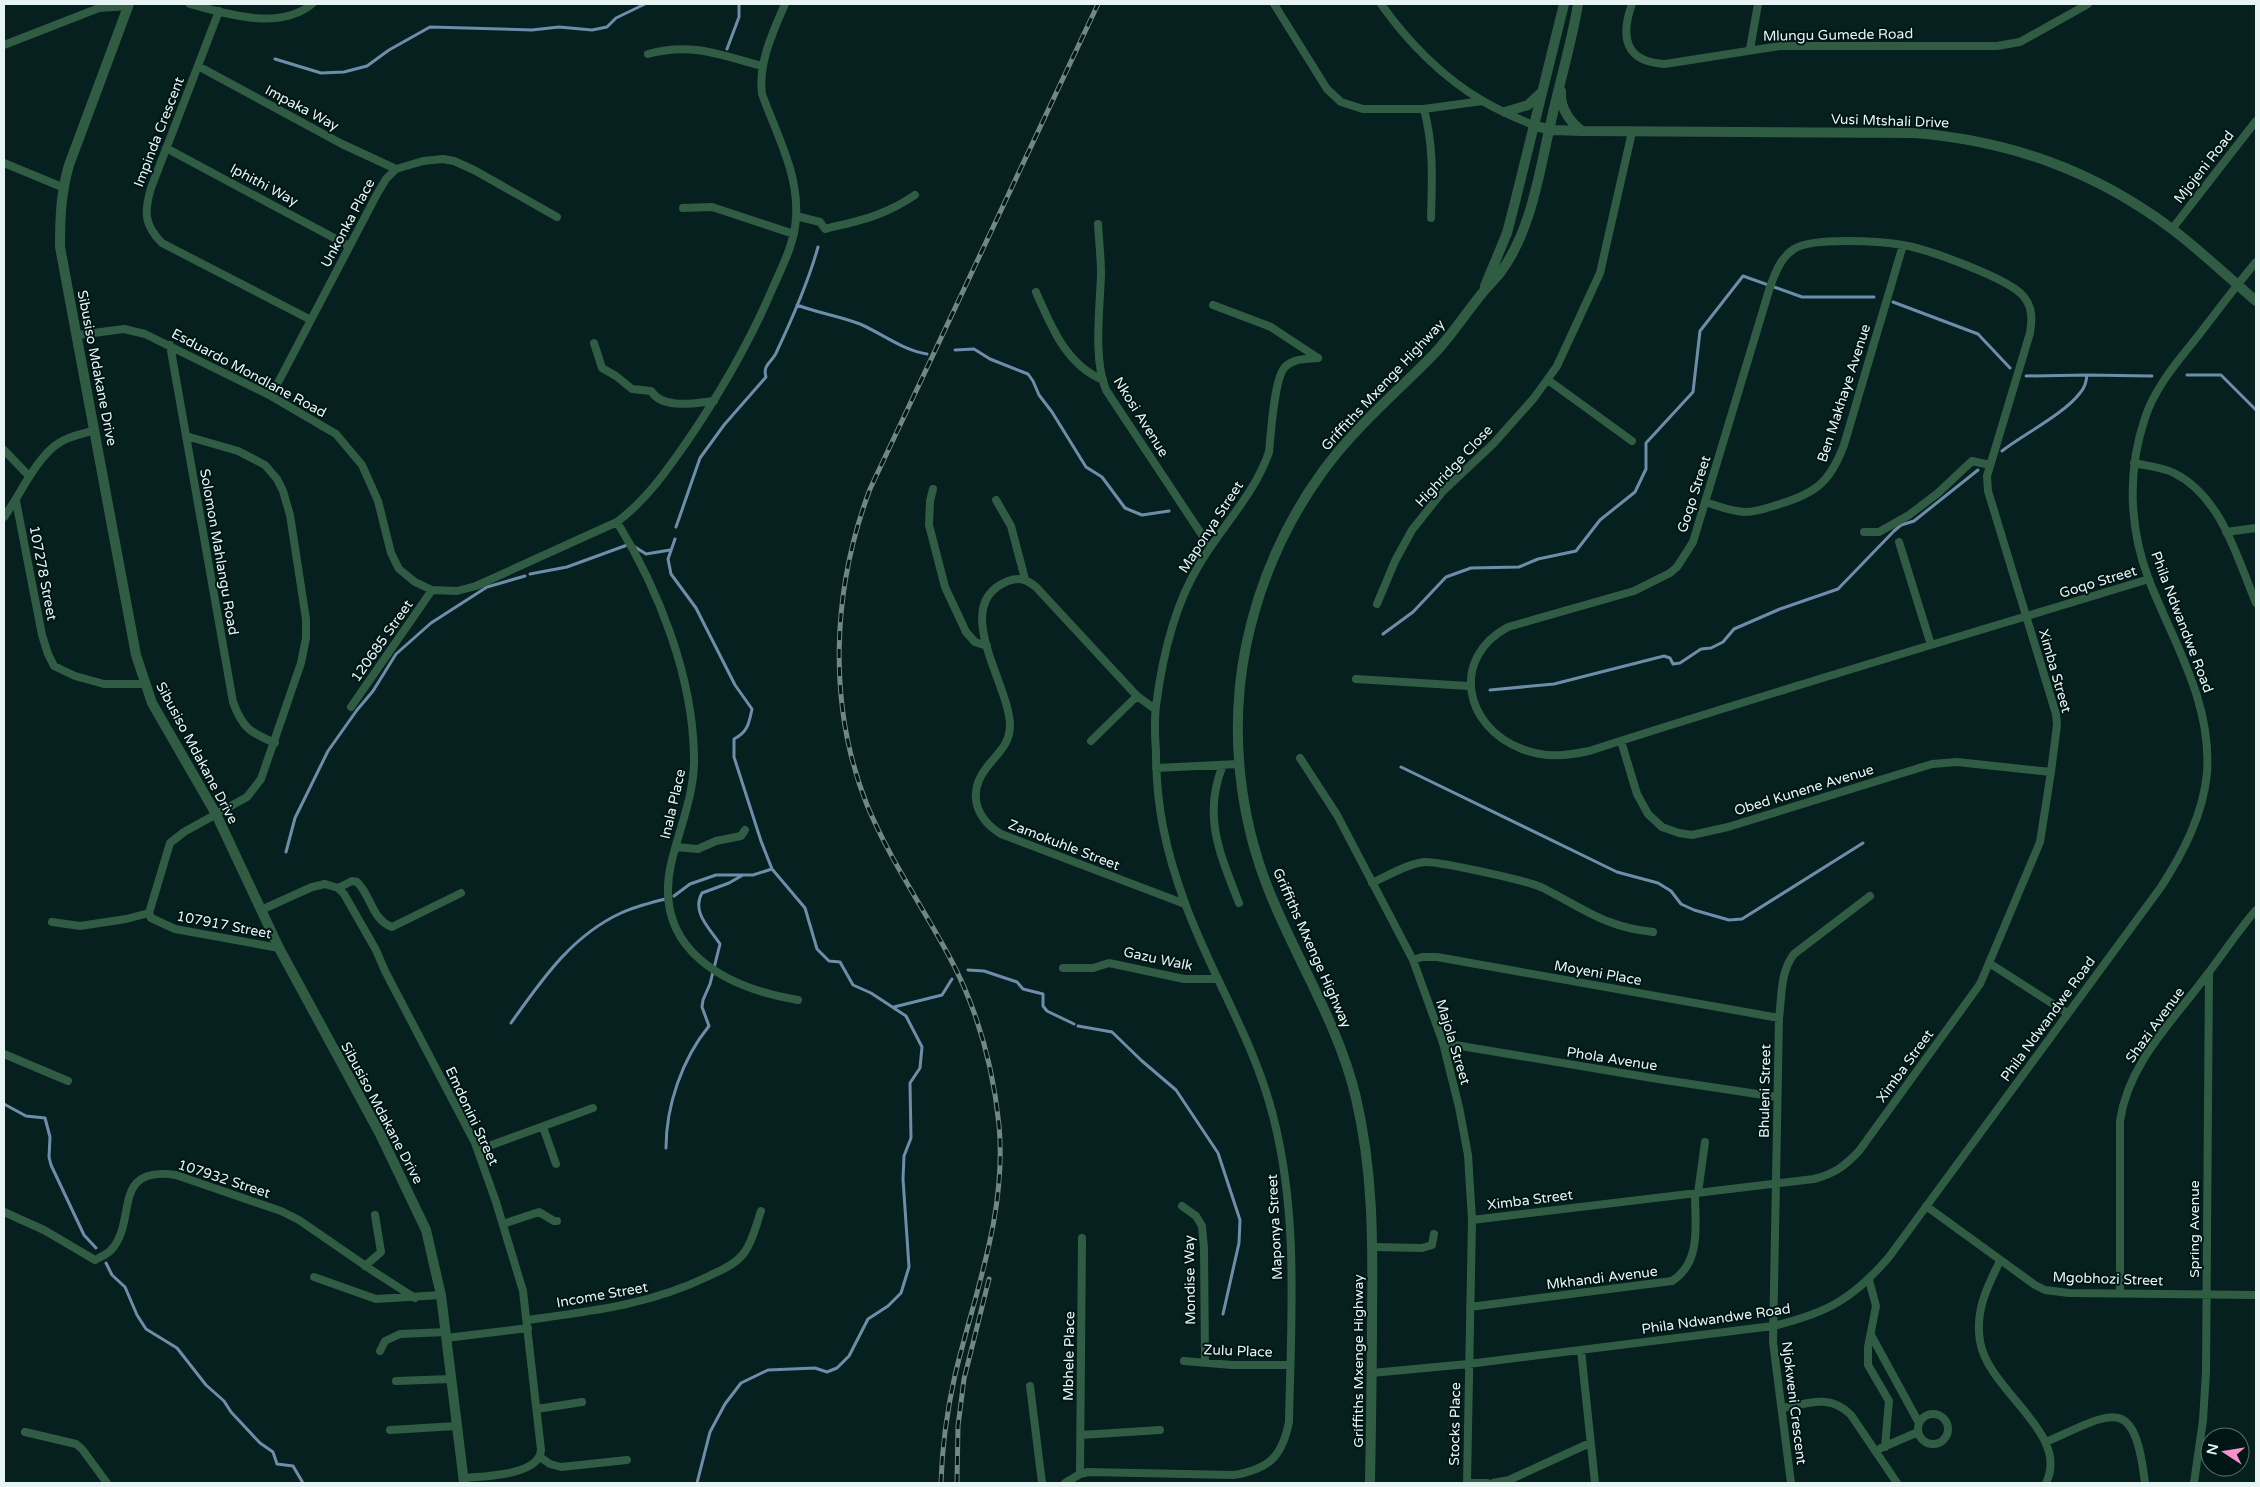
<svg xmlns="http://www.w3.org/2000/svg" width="2260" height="1487" viewBox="0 0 2260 1487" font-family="'Varela Round',sans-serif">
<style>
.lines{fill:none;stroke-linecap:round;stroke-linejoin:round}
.stream{stroke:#6d8daa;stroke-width:3}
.minor{stroke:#305c44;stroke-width:8}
.tertiary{stroke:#305c44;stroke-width:10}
.rail-casing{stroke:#728785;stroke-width:5}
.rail{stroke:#001615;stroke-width:3;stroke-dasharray:9;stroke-linecap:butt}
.labels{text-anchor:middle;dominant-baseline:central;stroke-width:4;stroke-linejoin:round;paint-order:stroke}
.street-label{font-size:14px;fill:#e6f5f3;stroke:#001615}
</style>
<rect width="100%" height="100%" fill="#05201e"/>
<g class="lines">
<!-- stream -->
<path class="stream" d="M727,49L739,17V4
M275,59L321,73L344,72L367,66L389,50L430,27L532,30L559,27L592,30L607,27L616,18L645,4
M1893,302L1978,334L2010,368
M797,305C818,313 839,316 860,324C883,334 902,350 927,354
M955,350L974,349L990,359L1028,374L1033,381L1039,395L1052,412L1086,467L1102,477L1125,508L1142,515L1169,511
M2187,375H2221L2256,410
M2026,376L2087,375
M2002,451C2024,434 2064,414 2080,393C2085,387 2086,383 2087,375L2152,376
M676,527L700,458L724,425L766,377C762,364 773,362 777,351C793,317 808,283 818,247
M675,539L668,559L671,574L696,608L735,685L752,709C749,723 748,732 734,739V757L761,841L772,869L805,908L817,949L829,961L840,962L853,985L871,993L906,1016L922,1047L920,1068L910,1083L911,1138L904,1156L903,1179L909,1267L901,1293L888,1306L868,1319L849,1356L837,1368L827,1372L815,1368L768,1370L741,1383L725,1404L710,1432L697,1483
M635,547L646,554L670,550
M530,574L567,567L630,544
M1383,634L1413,612L1446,577L1471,568L1519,567L1538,559L1576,551L1600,520L1635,492L1646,469V443L1693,392L1700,331L1743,276L1802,297H1874
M1490,690L1554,684L1664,656L1670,658L1673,664L1680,663L1701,649L1711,648L1723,642L1734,629L1780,609L1838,589L1894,531L1901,525L1914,521L1978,470
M1401,767L1617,872L1658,883L1671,891L1681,904L1694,910L1729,920L1742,919L1863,843
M286,852L295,818L328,751L357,710L373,691L396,654L431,623L487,587L525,576
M674,896L690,884L716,875H753L772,869
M968,970L984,971L1017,982L1023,989L1043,994V1006L1047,1011L1074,1024
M894,1007L942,995L952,979
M511,1023C541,981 571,936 621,913C634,907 650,903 665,899
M1078,1026L1112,1032L1142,1061L1176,1090L1218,1153L1240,1220L1239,1243L1223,1314
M4,1104L26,1116L45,1118L50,1137L49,1157L51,1165L84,1235L96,1248
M666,1148C666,1106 682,1059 709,1026L702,1007L703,1000L710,984L720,944C710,929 691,912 702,893L729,883L743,875
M106,1263L112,1275L125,1287L137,1315L146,1329L177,1348L206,1385L224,1401L231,1412L260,1443L273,1452L277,1464L293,1466L303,1483"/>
<!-- minor -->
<path class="minor" d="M190,4C227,14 279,31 312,4
M1274,4L1327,89L1341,102L1363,109H1424L1482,101
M1381,4C1407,41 1443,78 1483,101C1499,111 1517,118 1535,126
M1632,4C1620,37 1625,62 1665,64L1780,46H1997L2020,42L2088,4
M219,11L151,188C144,212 144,225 162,243L311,320
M4,45L99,8L128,6
M1750,49L1758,4
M648,54C692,42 720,55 762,66
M198,66L342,144L396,169
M1424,109C1434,148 1432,179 1431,218
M166,148L349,246
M4,163L62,187
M683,208L712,207L794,234
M796,216L820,222L825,229C861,220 884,216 915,195
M1098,224C1099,241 1101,258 1101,274C1100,309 1093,358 1106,390L1210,547
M2172,229L2256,121
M1036,292C1051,326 1066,365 1103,380
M1213,305L1271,327L1318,358
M78,335L124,329L145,334L271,396L336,434L362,465L378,501L391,553L399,569L415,582L432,590L457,591L476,586L617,522C646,500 665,473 686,443C721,392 750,342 774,285C784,263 795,241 796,217C799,174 776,133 762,94C758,63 773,32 785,4
M594,343L602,368L616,376L632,389L651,391C663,410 695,403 714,401
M170,345L233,702C243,729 250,732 275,743
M1548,380L1632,441
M271,396L377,194L386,179L396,169L423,161L443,159L454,161L474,170L557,217
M4,450L29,476
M2134,463C2147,466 2162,467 2174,473C2222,497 2237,558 2256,603
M933,489L930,501L929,525L945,587L966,632L975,642L987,646
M996,500L1011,526L1025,579
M16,501L42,635L48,654L54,666L75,676L104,684H145
M1705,502C1718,506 1732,512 1746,512C1758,512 1769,507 1780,504C1816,493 1830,482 1844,445L1903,245
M4,517C19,497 37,456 59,443C69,436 83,434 95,430
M617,522C659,590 693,677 694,757C695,794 679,829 671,864C652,950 726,988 798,1000
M1864,532H1879L1909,515L1938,493L1972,461L1990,465
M2226,532L2256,528
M1899,542L1931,645
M1377,604L1395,561L1412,530L1443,491L1493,444L1534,398L1557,366L1600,273L1632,132
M1356,679L1469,686
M351,707L432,590
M1155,709L1137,696L1036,587C1026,579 1020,577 1008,581C949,604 1009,683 1010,725C1010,744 998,753 987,767C967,792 975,818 1001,834L1185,904
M1091,741L1137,696
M1621,741L1637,794L1648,814L1662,827L1679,833L1692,835L1728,827L1932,764L1957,762L2051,772
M1300,758L1337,815L1413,960L1443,1043L1459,1107L1468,1155L1472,1220L1467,1483
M1223,765C1202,816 1220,854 1239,903
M1156,768L1239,764
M676,847L698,849L716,841L741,836L745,830
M1372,883C1389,875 1407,864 1425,862C1438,861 1528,881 1541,887C1583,908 1604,927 1653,932
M338,888L352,881L357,882C371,895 372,920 392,927L461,893
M261,910L312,887L325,884L338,888L344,894L376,950L385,971L475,1143L496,1202L523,1291L541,1450C539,1476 484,1476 464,1478
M149,913L170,843L184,832L247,797L261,779L301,663L306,638V619L290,515L283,491L277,479L265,465L238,451L186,436
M52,922L80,926L126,919L149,913L151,918L175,929L279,948
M1413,960L1422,957H1437L1779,1018
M1989,963L2067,1013
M1063,968H1093L1109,963L1184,979H1218
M1443,1043L1658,1079L1777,1097
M4,1054L68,1081
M543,1127L556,1164
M478,1150L593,1108
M1698,1193L1705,1142
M1182,1206L1196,1216L1202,1226L1204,1248L1205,1362
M1926,1206L2035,1285L2045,1290L2069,1293L2256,1295
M4,1212L44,1230L95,1260C100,1257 108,1254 111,1250C138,1222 110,1165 176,1175L281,1211L299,1220L376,1273L415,1298
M1472,1220L1814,1179C1834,1174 1845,1166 1859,1151L1980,984L1989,963L2040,842L2051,772L2057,725L2056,714L1988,491L1987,476L2030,333C2032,320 2033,308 2024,297C2011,279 1927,249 1903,245C1880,241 1812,237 1794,249C1781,257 1775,273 1770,287L1693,542L1677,567L1670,573L1634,591L1508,627C1450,658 1464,727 1522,749C1545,758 1566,756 1589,751C1775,691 1962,636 2149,579
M503,1224L539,1212L554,1221H557
M1373,1247L1422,1248L1432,1245L1434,1234
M2000,1261C1987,1287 1975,1311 1980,1341C1987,1390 2071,1433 2046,1483
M365,1266L381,1252L375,1215
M314,1277L376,1299L441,1295
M1869,1280L1876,1306L1868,1347V1365L1889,1401L1885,1447
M2120,1292V1121C2128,1065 2170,1024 2203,980C2221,957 2237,932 2256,910
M1470,1307L1672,1281C1702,1262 1695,1224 1695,1194
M527,1320C593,1311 649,1305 709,1276C721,1270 735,1265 744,1253C753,1241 756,1225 761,1211
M1871,1335L1919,1423
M446,1338L528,1328
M1581,1350L1595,1483
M380,1351L385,1341L400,1334L446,1332
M1184,1361L1232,1365H1290
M1372,1373L1468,1364L1773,1326C1827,1313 1853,1299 1889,1257L2161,887C2183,853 2203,815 2207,773C2212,702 2174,644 2149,580C2129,528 2127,471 2145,418C2155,387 2178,361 2198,336C2217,311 2236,286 2256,262
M396,1381L451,1379
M1030,1386L1042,1483
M1783,1408C1809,1403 1830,1394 1851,1415L1897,1483
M537,1409L582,1402
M1918 1429a15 15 0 1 1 30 0a15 15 0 1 1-30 0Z
M390,1430L457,1426
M25,1432L76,1444L82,1449L107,1483
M1081,1435L1160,1430
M2046,1442C2114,1412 2134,1393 2145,1483
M1881,1448L1918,1432
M540,1457L550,1464L561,1467L627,1460
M1080,1474L1082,1238
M1065,1483L1080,1474L1088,1472L1234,1475C1269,1469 1282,1457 1289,1422C1291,1320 1299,1215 1273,1116C1254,1040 1211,975 1185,903C1166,852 1156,806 1156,752C1155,737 1154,721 1156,706C1162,659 1174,606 1199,565C1221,527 1255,494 1269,452C1271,434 1274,378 1285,367C1294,358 1307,359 1318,358
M1467,1483H1487
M1493,1483L1509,1480L1590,1443
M1791,1483L1773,1342L1779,1018C1782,996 1780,972 1794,954L1870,896
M2194,1483L2203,1420L2206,1372L2209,973"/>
<!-- tertiary -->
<path class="tertiary" d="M129,4L69,165C61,192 60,218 60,247L136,655L152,703L216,814L279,948L380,1134L426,1230L441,1295L464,1483
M1561,91C1560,109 1569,121 1582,131
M1505,112L1528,105L1542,92
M1535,126L1553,130L1582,131L1915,133C2011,141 2095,171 2172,229C2201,251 2228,277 2256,301
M1485,286L1507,233L1515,202L1564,4
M1370,1483C1371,1427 1372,1371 1372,1314C1373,1240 1373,1171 1356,1098C1339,1026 1300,966 1272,898C1239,820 1229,730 1246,646C1259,583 1286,522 1323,471C1355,427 1397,392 1434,354C1453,334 1467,311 1484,291C1489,285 1495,279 1500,273C1533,229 1540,166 1553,113C1561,77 1572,41 1578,4"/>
<defs>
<path id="rail" d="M941,1483C942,1447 947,1411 955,1375C975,1292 1007,1213 999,1125C993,1066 977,1008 949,956C922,906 889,858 867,805C827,704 832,590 870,489L1098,4
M957,1483L958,1426L964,1379L989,1279"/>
</defs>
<!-- rail casing -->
<use href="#rail" class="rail-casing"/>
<!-- rail -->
<use href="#rail" class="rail"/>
</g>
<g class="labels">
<!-- street labels -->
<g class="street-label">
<text transform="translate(1838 35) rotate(-1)">Mlungu Gumede Road</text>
<text transform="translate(302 108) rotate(28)">Impaka Way</text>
<text transform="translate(1890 121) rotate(2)">Vusi Mtshali Drive</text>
<text transform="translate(159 132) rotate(-69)">Impinda Crescent</text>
<text transform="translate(2204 167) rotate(-52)">Mjojeni Road</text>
<text transform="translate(264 185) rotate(28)">Iphithi Way</text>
<text transform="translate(348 223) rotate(-62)">Unkonka Place</text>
<text transform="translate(97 368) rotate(79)">Sibusiso Mdakane Drive</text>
<text transform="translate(249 373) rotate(28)">Esduardo Mondlane Road</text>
<text transform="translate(1383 385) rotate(-47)">Griffiths Mxenge Highway</text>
<text transform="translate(1844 393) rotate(-72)">Ben Makhaye Avenue</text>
<text transform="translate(1141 417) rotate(58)">Nkosi Avenue</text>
<text transform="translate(1454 466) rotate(-47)">Highridge Close</text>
<text transform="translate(1694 494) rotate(-72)">Goqo Street</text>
<text transform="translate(1211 527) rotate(-57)">Maponya Street</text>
<text transform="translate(219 552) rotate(80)">Solomon Mahlangu Road</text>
<text transform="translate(43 573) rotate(79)">107278 Street</text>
<text transform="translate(2098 582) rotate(-17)">Goqo Street</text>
<text transform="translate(2182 622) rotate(69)">Phila Ndwandwe Road</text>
<text transform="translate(382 641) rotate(-55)">120685 Street</text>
<text transform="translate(2055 671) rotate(74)">Ximba Street</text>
<text transform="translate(197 753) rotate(62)">Sibusiso Mdakane Drive</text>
<text transform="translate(1804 790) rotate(-17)">Obed Kunene Avenue</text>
<text transform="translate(673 804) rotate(-77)">Inala Place</text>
<text transform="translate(1064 845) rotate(21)">Zamokuhle Street</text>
<text transform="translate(224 925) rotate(11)">107917 Street</text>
<text transform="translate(1312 948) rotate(66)">Griffiths Mxenge Highway</text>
<text transform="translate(1158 959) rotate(12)">Gazu Walk</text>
<text transform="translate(1598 973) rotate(10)">Moyeni Place</text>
<text transform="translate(2048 1019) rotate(-54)">Phila Ndwandwe Road</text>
<text transform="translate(2155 1025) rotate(-54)">Shazi Avenue</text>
<text transform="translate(1453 1042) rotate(73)">Majola Street</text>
<text transform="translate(1612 1059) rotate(9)">Phola Avenue</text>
<text transform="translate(1905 1066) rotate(-54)">Ximba Street</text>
<text transform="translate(1765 1091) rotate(-89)">Bhuleni Street</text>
<text transform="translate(382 1113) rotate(62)">Sibusiso Mdakane Drive</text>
<text transform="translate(472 1116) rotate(65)">Emdonini Street</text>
<text transform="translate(224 1179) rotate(18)">107932 Street</text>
<text transform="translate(1530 1200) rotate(-7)">Ximba Street</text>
<text transform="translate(1275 1227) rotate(-93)">Maponya Street</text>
<text transform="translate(2194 1229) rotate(-90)">Spring Avenue</text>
<text transform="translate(1602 1278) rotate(-7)">Mkhandi Avenue</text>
<text transform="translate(2108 1279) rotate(2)">Mgobhozi Street</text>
<text transform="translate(1190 1280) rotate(-91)">Mondise Way</text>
<text transform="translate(602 1295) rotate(-10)">Income Street</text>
<text transform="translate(1716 1319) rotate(-8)">Phila Ndwandwe Road</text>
<text transform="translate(1238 1351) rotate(2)">Zulu Place</text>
<text transform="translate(1069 1356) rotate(-89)">Mbhele Place</text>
<text transform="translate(1358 1361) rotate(-90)">Griffiths Mxenge Highway</text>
<text transform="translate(1794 1403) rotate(83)">Njokweni Crescent</text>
<text transform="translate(1455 1424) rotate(-89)">Stocks Place</text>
</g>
</g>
<!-- border -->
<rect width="2260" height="1487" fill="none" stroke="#e6f5f3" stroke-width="10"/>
<!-- north arrow -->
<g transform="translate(2225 1452) rotate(282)"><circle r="24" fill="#001615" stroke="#5c6f6e"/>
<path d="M0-4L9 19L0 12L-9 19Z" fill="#f790ce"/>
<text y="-8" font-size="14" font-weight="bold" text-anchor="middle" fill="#e6f5f3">N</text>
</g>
</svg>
